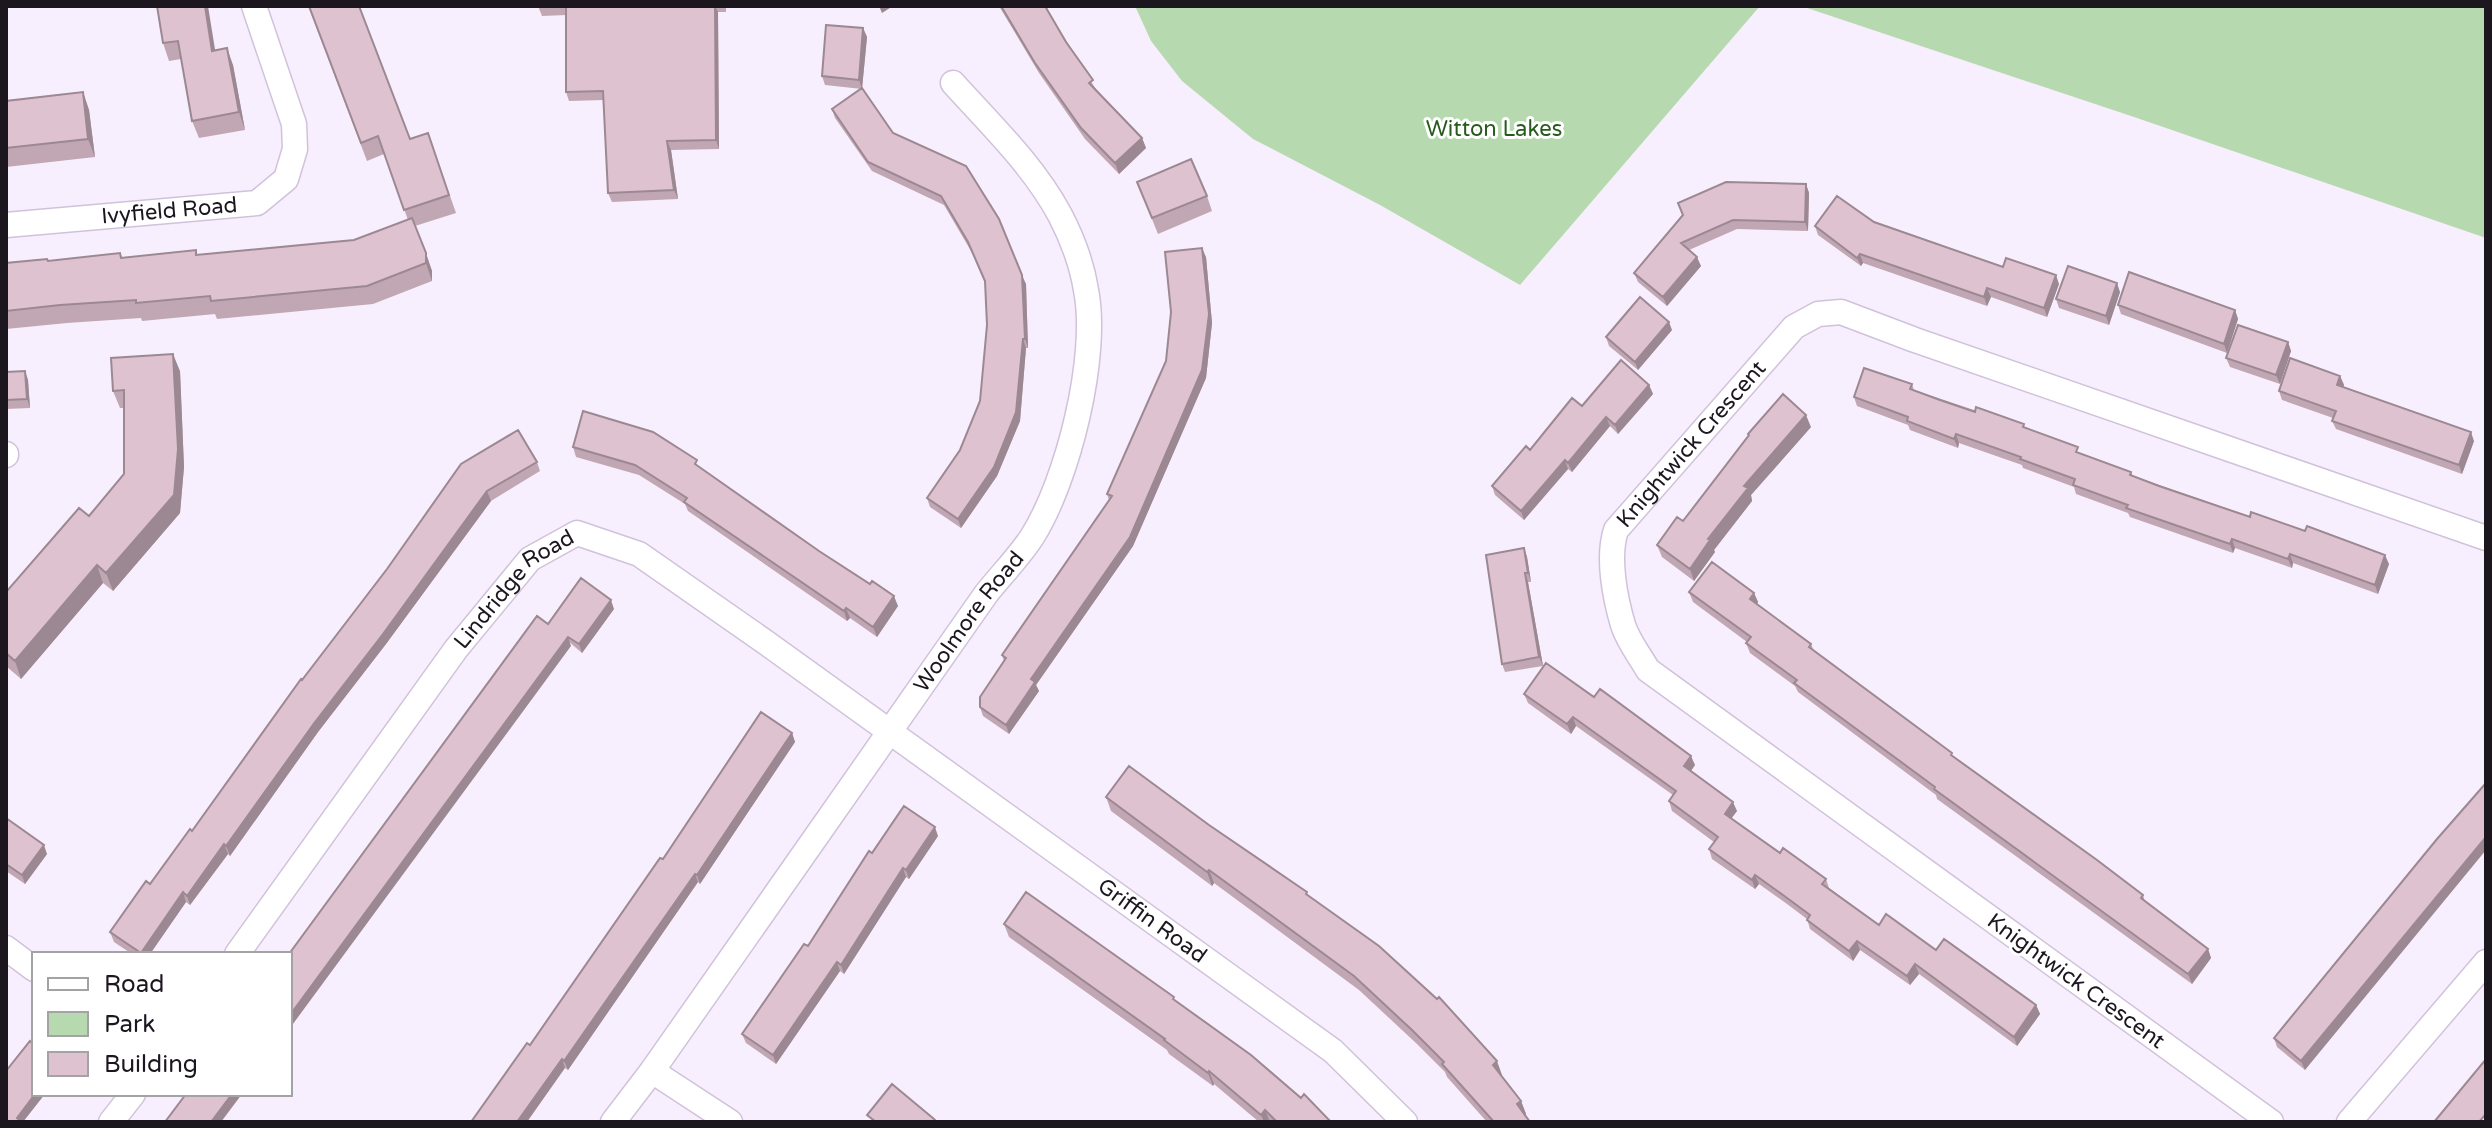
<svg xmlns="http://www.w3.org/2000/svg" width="2492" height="1128" viewBox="0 0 2492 1128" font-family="'Varela Round',sans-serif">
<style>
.green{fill:#b7d9b0}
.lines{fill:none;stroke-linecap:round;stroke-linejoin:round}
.street-casing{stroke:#d1c2db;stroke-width:27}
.street{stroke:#fff;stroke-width:24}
.wall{fill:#c0a7b3}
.shaded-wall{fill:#9c8892}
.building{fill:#dfc2d0;stroke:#9c8892;stroke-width:2}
.labels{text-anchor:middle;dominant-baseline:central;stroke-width:6;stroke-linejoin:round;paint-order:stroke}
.park-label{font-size:22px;fill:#275b1e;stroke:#fff}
.street-label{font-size:22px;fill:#1c161f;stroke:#fff}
</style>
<rect width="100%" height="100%" fill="#f8effe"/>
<!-- green -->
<path class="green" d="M1135,6H1760L1520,285L1380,205L1253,139L1182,81L1151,41Z
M1801,6H2486V238L2137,118Z"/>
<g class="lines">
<defs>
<g id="street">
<path id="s1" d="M6,225L257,203L286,179L295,149L294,124L254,6"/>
<path d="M6,455V454"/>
<path d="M6,948L34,969"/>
<path id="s2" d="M237,954L456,649L530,559L577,533L639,554L768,644L1333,1051L1405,1122"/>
<path d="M652,1071L730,1122"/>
<path d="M111,1122L133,1094"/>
<path id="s3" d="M613,1122L652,1071L986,594C1001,575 1019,557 1032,537C1068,480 1099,356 1086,290C1082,265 1072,238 1060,215C1033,165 991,125 953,83"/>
<path id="s4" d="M2271,1122L1648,670C1640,656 1628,641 1623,625C1615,598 1607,557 1616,530L1794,327L1818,314L1841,312L1915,340L2486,538"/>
<path d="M2349,1122L2486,962"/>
</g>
</defs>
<!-- street casing -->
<use href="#street" class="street-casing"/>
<!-- street -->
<use href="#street" class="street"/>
</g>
<!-- wall -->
<path class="wall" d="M157,6L216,50L233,65L245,130L199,138L192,121L181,59L169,61L163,43Z
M308,6L410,139L428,133L456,213L415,226L432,271V281L373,304L217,319L215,314L142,321L141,318L67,323L6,329V263L48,261L120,253L122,257L198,255L354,240L408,220L384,154L367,161Z
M538,6H726V12H718L719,149L671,150L678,199L612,202L608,193L604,100L569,101L566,92V15L542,16Z
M999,6H1045L1097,91L1142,138L1146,148L1119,174L1085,139L1039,73Z
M863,28L867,37L862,88L893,133L1026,284L1028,348H1026L1020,421L997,476L961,528L930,507L927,498L960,450L980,401L987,325L985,283L971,251L944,205L872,171L835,118L832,109L862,89L825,85L822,76Z
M83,92L89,110L95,157L6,167V101Z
M1137,182L1207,196L1212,211L1158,234Z
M1806,184L1809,193L1808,231L1737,229L1689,250L1701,266L1667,306L1638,282L1634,273L1683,215L1678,203Z
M1874,222L2003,267L2059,284L2047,317L1991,297L1987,306L1863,263L1861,266L1818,235L1815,226Z
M1206,257L1212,323L1206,378L1133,546L1036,685L1039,691L1009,734L983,716L980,707L1004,661L1002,655L1109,500L1107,494L1166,361Z
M2120,292L2109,325L2059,308L2056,299Z
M2118,305L2235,310L2238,319L2227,353L2121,314Z
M1672,330L1638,370L1609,346L1606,337Z
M2288,342L2291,351L2280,384L2230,367L2226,358Z
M25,371L28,380L30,408L6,409V372Z
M180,371L184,467L180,513L113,591L103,583L21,679L6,666V592L89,516L124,474V408H120L113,391Z
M2340,376L2344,385L2343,387L2474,441L2462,474L2336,429L2332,421L2333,418L2282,400L2279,391Z
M1912,384L1914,390L2025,427L2081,454L2131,472L2133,476L2389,564L2378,594L2293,563L2292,568L2235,548L2233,553L2130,517L2128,513L2076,494L2074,487L2023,468L2022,465L1959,443L1958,448L1910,430L1908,425L1857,406L1854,397Z
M1649,385L1653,394L1618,434L1610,426L1572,472L1568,469L1524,520L1495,495L1492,486L1530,450L1582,406Z
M1811,427L1751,495L1752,501L1714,550L1715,552L1694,581L1662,557L1657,545L1683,521L1749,436L1748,434Z
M573,447L700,468L898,606L877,637L850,618L847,621L688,511L685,504L639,475L576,457Z
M537,462L540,471L491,501L386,644L318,732L230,856L228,854L190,905L186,902L150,954H132L114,942L110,932L192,831L302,680L387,569L461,464Z
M1524,548L1527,557L1531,582H1528L1543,666L1505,672L1502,664Z
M1689,592L1754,593L1758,602L1757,604L1811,644L1814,651L1953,756L2143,895L2145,902L2208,949L2211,958L2192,984L1937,799L1936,795L1798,692L1795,686L1750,653L1746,643L1747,642L1693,602Z
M614,609L582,653L548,624Z
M1524,694L1594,697L1695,765L1691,771L1737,811L1731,818L1780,853L1826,879L1829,888L1879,925L1936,950L2036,1005L2040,1014L2017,1046L1919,974L1910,985L1860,950L1853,961L1810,929L1807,919L1787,904L1759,884L1755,889L1712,859L1709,849L1714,842L1672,811L1669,801L1673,795L1576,726L1571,734L1528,703Z
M792,733L795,742L700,884L698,882L568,1070L530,1045L663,859Z
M2486,783L2305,1070L2277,1047L2274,1038Z
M1106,797L1209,825L1308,896L1502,1075L1501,1076L1521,1101L1526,1114L1525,1115L1530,1122H1487L1447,1077L1445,1072L1417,1044L1359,990L1214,883L1212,886L1111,811Z
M6,818L47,854L25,884L6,871Z
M938,836L909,879L906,877L844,974L840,971L776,1064L746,1043L742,1034L808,946L872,853Z
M1004,924L1176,1001L1331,1122H1259L1214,1084L1213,1086L1169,1054L1167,1050L1009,937Z"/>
<!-- shaded-wall -->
<path class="shaded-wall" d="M205,6H208L218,68L212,51Z
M715,6L718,12L719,149L716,140Z
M879,6H893L882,13Z
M863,28L867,37L862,89L859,80Z
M227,48L233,65L245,130L239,112Z
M83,92L89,110L95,157L88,139Z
M1142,138L1146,148L1119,174L1115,163Z
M667,141L671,150L678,199L674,190Z
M1806,184L1809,193L1808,231L1805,222Z
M1202,248L1206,257L1212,323L1206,378L1133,546L1036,685L1039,691L1009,734L1006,725L1031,679L1130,537Z
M426,253L432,271V281L426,263Z
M1860,254L1863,263L1861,266L1857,258Z
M1697,257L1701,266L1667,306L1663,297Z
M1022,275L1026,284L1028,348L1025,339Z
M2056,275L2059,284L2047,317L2044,308Z
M2117,283L2120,292L2109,325L2106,316Z
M1987,288L1991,297L1987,306L1984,297Z
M2235,310L2238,319L2227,353L2224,344Z
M1669,322L1672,330L1638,370L1635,362Z
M1023,339L1026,348L1020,421L997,476L961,528L958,519Z
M2288,342L2291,351L2280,384L2276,375Z
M173,354L180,371L184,467L180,513L113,591L106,573Z
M25,371L28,380L30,408L27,399Z
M2340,376L2344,385L2340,394L2337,385Z
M1649,385L1653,394L1618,434L1615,425Z
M1806,415L1811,427L1751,495L1752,501L1714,550L1715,552L1694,581L1690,569L1744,486Z
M1606,417L1610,426L1572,472L1568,463Z
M2471,432L2474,441L2462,474L2459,465Z
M1956,434L1959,443L1958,448L1954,439Z
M1565,460L1568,469L1524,520L1521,511Z
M487,491L491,501L386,644L318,732L230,856L226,846L315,722Z
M2232,539L2235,548L2233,553L2230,544Z
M1524,548L1527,557L1531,582L1528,573Z
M2290,554L2293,563L2292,568L2288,559Z
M2385,555L2389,564L2378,594L2375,585Z
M97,565L103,583L21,679L15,661Z
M1525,573L1528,582L1543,666L1539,657Z
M1754,593L1758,602L1754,608L1750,599Z
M894,596L898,606L877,637L873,627Z
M611,600L614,609L582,653L579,644Z
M846,608L850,618L847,621L844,611Z
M568,637L571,646L290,1028V1015Z
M1573,717L1576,726L1571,734L1567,724Z
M792,733L795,742L700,884L697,875Z
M1691,756L1695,765L1687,776L1684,766Z
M1733,802L1737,811L1728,823L1725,814Z
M935,827L938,836L909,879L906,870Z
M2486,837V850L2305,1070L2301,1061Z
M224,844L228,854L190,905L187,896Z
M44,845L47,854L25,884L22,875Z
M903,868L906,877L844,974L841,965Z
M1209,870L1214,883L1212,886L1207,872Z
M695,874L698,882L568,1070L564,1061Z
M1755,875L1759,884L1755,889L1752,880Z
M183,892L186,902L150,954H141V953Z
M1857,941L1860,950L1853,961L1849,951Z
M2208,949L2211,958L2192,984L2188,974Z
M837,962L840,971L776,1064L773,1055Z
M1915,964L1919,974L1910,985L1907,976Z
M2036,1005L2040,1014L2017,1046L2014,1037Z
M562,1059L565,1068L527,1122H517Z
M1497,1061L1502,1075L1498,1079L1493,1065Z
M1209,1071L1214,1084L1213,1086L1208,1073Z
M35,1094H45L23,1122H18L17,1118Z
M232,1094H242L221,1122H211Z
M1521,1101L1526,1114L1522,1118L1517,1104Z
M1265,1110L1270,1122H1264L1261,1115Z"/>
<!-- building -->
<path class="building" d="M157,6H205L212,51L227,48L239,112L192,121L178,41L163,43Z
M309,6H359L410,139L428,133L449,195L404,210L378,136L361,143Z
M538,6H715L716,140L667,141L674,190L608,193L603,91L566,92V6Z
M1001,6H1045L1066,42L1093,80L1089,83L1142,138L1115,163L1081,128L1035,63Z
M826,25L863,28L859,80L822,76Z
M862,88L893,133L966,166L999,219L1022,275L1025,339H1023L1016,412L994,467L958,519L927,498L960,450L980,401L987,325L985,281L968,242L941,196L868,162L832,109Z
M83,92L88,139L6,148V101Z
M1191,159L1207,196L1152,218L1137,182Z
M1726,182L1806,184L1805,222L1733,220L1681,243L1697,257L1663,297L1634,273L1683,215L1678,203Z
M1837,196L1874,222L2003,267L2006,258L2056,275L2044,308L1987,288L1984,297L1860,254L1857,258L1815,226Z
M412,218L426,253V263L367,286L211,301L210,296L136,303V300L60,305L6,311V263L47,259L48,261L120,253L121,258L196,250V255L354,240Z
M1202,248L1209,314L1202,370L1130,537L1031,679L1035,682L1006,725L980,707V697L1006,658L1002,655L1112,496L1107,494L1166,361L1171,312L1165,252Z
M2068,266L2117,283L2106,316L2056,299Z
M2129,272L2235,310L2224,344L2118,305Z
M1640,297L1669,322L1635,362L1606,337Z
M2238,325L2288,342L2276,375L2226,358Z
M173,354L178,449L174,495L106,573L97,565L15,661L6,653V592L79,508L89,516L124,474V390L113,391L111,358Z
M2290,358L2340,376L2337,385L2471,432L2459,465L2332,421L2336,411L2279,391Z
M1621,360L1649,385L1615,425L1606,417L1568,463L1565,460L1521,511L1492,486L1526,446L1530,450L1572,398L1582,406Z
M1864,368L1912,384L1910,389L1940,400L1975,412L1976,407L2024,424L2023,427L2078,447L2076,452L2131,472L2130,475L2159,486L2250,517L2251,512L2305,531L2307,526L2385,555L2375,585L2290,554L2288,559L2232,539L2230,544L2149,516L2126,508L2128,505L2073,485L2075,479L2020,459L2021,457L1956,434L1954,439L1907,421L1908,417L1854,397Z
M25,371L27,399L6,400V372Z
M1783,394L1806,415L1744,486L1748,488L1708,539L1710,540L1690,569L1657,545L1677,517L1683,521L1749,435L1748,434Z
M583,411L653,432L697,460L695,464L819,551L870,584L872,581L894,596L873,627L846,608L844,611L684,502L687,498L635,465L573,447Z
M518,430L537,462L487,491L383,634L315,722L226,846L224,844L187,896L183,892L141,953L110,932L146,881L150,884L190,829L192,831L301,679L302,680L387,569L461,464Z
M1524,548L1528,573H1525L1539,657L1502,664L1486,555Z
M1712,562L1754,593L1750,599L1811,644L1809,647L1952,753L1951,755L2097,860L2143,895L2141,898L2208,949L2188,974L1934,789L1935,787L1794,683L1797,680L1746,643L1751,637L1689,592Z
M581,578L611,600L579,644L568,637L290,1015V954H289L537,616L548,624Z
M1546,663L1594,697L1600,689L1691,756L1684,766L1733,802L1725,814L1780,853L1783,848L1826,879L1822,884L1879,925L1886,914L1936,950L1944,939L2036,1005L2014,1037L1915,964L1907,976L1857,941L1849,951L1807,920L1810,915L1783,895L1755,875L1752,880L1709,849L1718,837L1669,801L1676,791L1573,717L1567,724L1524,694Z
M761,712L792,733L697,875L695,874L564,1061L562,1059L517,1122H471L527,1043L530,1045L660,858L663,859Z
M1129,766L1209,825L1307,892L1306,894L1379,946L1437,999L1439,997L1497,1061L1493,1065L1521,1101L1517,1104L1530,1122H1494L1442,1064L1444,1062L1412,1030L1354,976L1209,870L1207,872L1106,797Z
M2486,783V837L2301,1061L2274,1038L2437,839Z
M904,806L935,827L906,870L903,868L841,965L837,962L773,1055L742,1034L804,944L808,946L869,851L872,853Z
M6,818L44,845L22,875L6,864Z
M1026,892L1174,997L1173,999L1251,1055L1301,1098L1304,1094L1331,1122H1277L1265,1110L1261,1115L1209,1071L1208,1073L1164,1040L1165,1039L1004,924Z
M30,1041L34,1044V1094H35L17,1118L22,1122H6V1071Z
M2486,1059V1114L2479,1122H2434Z
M892,1084L934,1119L937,1122H876L867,1115Z
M186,1094H232L211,1122H165Z"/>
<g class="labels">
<!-- park labels -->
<g class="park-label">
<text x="1494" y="129">Witton Lakes</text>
</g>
<!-- street labels -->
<g class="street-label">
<text stroke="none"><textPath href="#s1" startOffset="164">Ivyfield Road</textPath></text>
<text stroke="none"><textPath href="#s4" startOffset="1032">Knightwick Crescent</textPath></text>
<text stroke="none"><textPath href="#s2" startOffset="460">Lindridge Road</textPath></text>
<text stroke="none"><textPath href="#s3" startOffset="614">Woolmore Road</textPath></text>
<text stroke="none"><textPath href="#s2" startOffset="1242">Griffin Road</textPath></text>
<text transform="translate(2076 981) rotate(36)">Knightwick Crescent</text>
</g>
</g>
<!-- border -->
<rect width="2492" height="1128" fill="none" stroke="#1c161f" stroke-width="16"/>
<!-- legend -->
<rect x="32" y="952" width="260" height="144" fill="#ffffff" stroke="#a4a2a5" stroke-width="2"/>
<rect x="48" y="978" width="40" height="12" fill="#ffffff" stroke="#a4a2a5" stroke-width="2"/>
<text x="104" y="992" font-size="24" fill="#1c161f">Road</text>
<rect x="48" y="1012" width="40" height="24" fill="#b7d9b0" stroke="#a4a2a5" stroke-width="2"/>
<text x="104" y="1032" font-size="24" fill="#1c161f">Park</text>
<rect x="48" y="1052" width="40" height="24" fill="#dfc2d0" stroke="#a4a2a5" stroke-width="2"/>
<text x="104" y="1072" font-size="24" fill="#1c161f">Building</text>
</svg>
